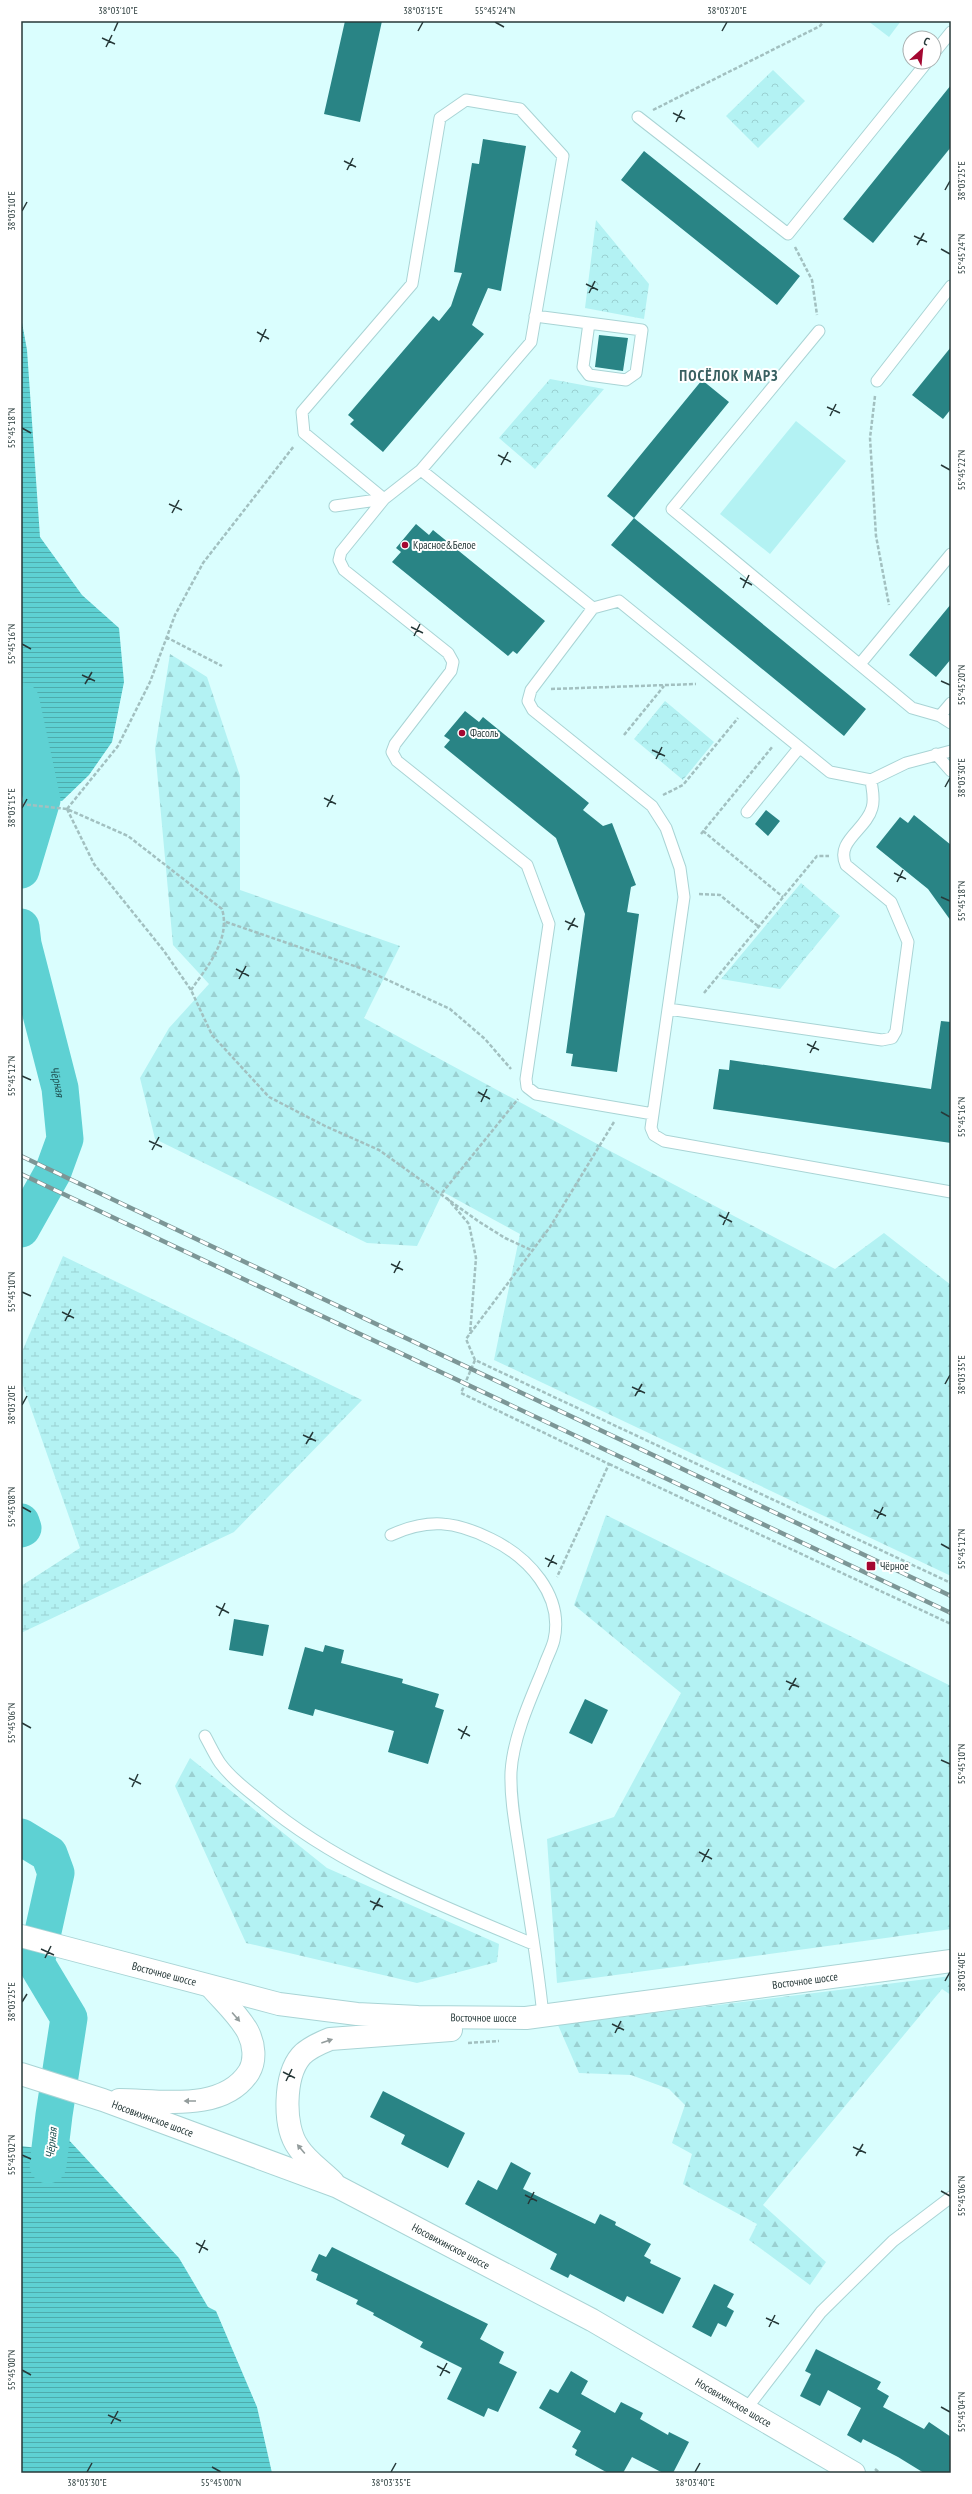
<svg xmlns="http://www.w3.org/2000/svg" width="972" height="2494" viewBox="0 0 972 2494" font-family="'PT Sans Narrow',sans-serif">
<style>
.forest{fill:url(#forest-firs)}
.wetland{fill:url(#wetland-marsh)}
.park{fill:url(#park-crowns)}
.pitch{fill:#b3f2f3}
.water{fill:url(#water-rules)}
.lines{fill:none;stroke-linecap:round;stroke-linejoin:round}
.river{stroke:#5ed1d3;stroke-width:37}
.building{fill:#298485}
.service-casing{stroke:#a9d4d5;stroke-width:13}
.secondary-casing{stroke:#a9d4d5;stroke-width:24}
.path{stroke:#a2c0c0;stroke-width:2.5;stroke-dasharray:4 2;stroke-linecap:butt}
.service{stroke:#fff;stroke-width:11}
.secondary{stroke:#fff;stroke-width:22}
.rail-casing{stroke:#7c9696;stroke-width:4.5}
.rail{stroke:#fff;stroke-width:3;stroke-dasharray:9;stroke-linecap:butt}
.oneway{fill:#939c9c}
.ticks{fill:none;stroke:#273939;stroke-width:1.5}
.poi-dot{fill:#a40731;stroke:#fff;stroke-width:1.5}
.labels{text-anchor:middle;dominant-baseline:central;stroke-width:4;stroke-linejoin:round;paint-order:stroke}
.poi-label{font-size:11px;fill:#273939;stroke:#fff;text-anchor:start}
.street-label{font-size:11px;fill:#273939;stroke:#fff}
.water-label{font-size:12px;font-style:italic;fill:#1e5051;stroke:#fff}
.district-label{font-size:15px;font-weight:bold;letter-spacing:1px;fill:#386061;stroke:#fff}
.neatline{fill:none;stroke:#273939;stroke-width:1.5}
.ticks-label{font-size:10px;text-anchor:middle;fill:#273939}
</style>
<defs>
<pattern id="forest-firs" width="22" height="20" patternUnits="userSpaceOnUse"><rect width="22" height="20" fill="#b3f2f3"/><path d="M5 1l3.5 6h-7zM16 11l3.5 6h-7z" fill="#9ad0d1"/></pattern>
<pattern id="wetland-marsh" width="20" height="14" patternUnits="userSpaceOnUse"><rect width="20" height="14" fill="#b3f2f3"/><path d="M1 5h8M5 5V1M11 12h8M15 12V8" fill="none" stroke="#9ad0d1"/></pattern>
<pattern id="park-crowns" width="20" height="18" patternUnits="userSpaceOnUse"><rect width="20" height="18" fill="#b3f2f3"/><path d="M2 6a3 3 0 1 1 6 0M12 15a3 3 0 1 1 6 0" fill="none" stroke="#9ad0d1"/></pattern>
<pattern id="water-rules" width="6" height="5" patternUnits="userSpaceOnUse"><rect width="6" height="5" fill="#5ed1d3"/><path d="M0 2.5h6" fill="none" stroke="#4eabac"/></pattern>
</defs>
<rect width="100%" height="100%" fill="#dafefe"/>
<!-- forest -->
<path class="forest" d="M170,654L207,677L240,776V890L400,946L364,1018L612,1152L835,1269L884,1233L951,1285V1576L494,1360L520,1234L443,1192L417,1246L367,1243L155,1139L140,1078L169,1028L209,984L173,945L155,749Z
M606,1515L951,1686V1929L557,1983L547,1839L614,1817L681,1693L574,1605Z
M190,1758L327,1868L499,1944L497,1962L417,1983L246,1943L175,1786Z
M951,1976V1995L942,1989L763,2205L826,2262L810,2285L749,2240L757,2224L683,2184L692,2154L672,2143L685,2105L669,2089L631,2075L579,2073L558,2025Z"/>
<!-- wetland -->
<path class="wetland" d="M63,1256L362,1400L234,1532L21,1633V1586L80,1548L21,1380V1354Z"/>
<!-- park -->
<path class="park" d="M773,70L805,101L758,148L726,116Z
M596,220L649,284L644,319L585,308Z
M550,379L604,389L535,469L499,438Z
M665,701L714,742L683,780L634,739Z
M801,883L840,916L780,989L721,979Z"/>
<!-- pitch -->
<path class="pitch" d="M868,21H901L889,37Z
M796,421L846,461L770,554L720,514Z"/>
<!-- water -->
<path class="water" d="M21,317L27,350L40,537L82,595L119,628L124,682L112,742L89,775L62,801L29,799L21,793Z
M54,2115L66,2137L179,2258L208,2307L216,2311L257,2407L272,2473H21V2146L37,2148V2130Z"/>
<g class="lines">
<!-- river -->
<g class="river">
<path d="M21,701L42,800L21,870"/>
<path id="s1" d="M21,927L23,944L60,1088L65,1139L53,1172L21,1229"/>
<path d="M21,1522L23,1528L21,1529"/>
<path d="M21,1837L49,1854L56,1873L36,1963L69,2018L54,2115L48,2165"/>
</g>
</g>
<!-- building -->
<path class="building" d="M345,21H382L360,122L324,114Z
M951,85V147L873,243L843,219Z
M483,139L526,146L501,291L488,288L472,325L484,334L383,452L350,424L354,420L348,415L433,316L439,321L451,306L462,273L454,272L472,163L479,164Z
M644,151L800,276L777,305L621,180Z
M599,335L628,338L623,371L595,367Z
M951,347V409L943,419L912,395Z
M702,380L729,402L634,518L607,496Z
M634,518L866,709L844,736L611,545Z
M416,524L429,535L433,530L545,621L517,654L513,651L508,656L392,562L401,552L396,548Z
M951,604V659L936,677L909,655Z
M465,711L479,722L483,717L589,803L583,810L603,826L612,823L636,885L631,887L627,912L639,914L617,1072L571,1066L573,1054L566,1053L585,914L556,838L444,747L450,740L444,736Z
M766,810L780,821L768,836L755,824Z
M914,815L951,845V921L928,889L876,847L900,817L908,823Z
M941,1021L951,1022V1143L713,1109L719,1069L729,1070L730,1060L931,1089Z
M234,1619L269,1625L263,1656L229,1650Z
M325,1645L344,1650L341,1663L403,1679L402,1683L439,1694L435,1707L444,1710L428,1764L388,1752L394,1731L315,1709L313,1716L288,1709L305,1647L323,1652Z
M585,1699L608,1710L592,1744L569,1733Z
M383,2091L465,2133L448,2168L401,2144L405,2135L370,2117Z
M511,2162L531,2173L523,2189L595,2224L600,2214L616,2222L615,2225L651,2244L644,2256L651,2260L650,2263L681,2278L663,2314L627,2296L624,2302L570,2274L568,2278L550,2269L557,2254L465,2204L478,2180L497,2190Z
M332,2247L488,2324L480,2339L504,2352L499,2363L517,2372L498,2412L488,2408L484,2417L447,2399L462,2368L420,2347L423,2342L373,2315L374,2313L356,2304L358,2300L316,2280L318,2274L311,2271L319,2254L326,2257Z
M714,2284L734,2294L727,2307L734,2311L726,2327L718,2323L711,2337L692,2327Z
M816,2349L881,2382L877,2389L889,2396L883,2407L924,2429L929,2422L951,2437V2473H924L898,2457L863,2439L861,2443L847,2435L861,2408L828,2390L820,2406L800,2396L811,2374L805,2371Z
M571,2371L588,2381L581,2394L615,2413L621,2402L643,2413L640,2419L668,2435L669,2432L689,2442L673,2473H663L632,2457L623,2473H608L575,2455L577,2450L572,2447L581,2431L539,2408L550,2389L558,2393Z"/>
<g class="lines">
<defs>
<path id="service" d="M934,53L951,32
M638,117L788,234L927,62
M535,316L642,330L636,373L626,380L589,375L583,367L589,323
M819,331L672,509L912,708L940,716L951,723
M877,381L951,286
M421,470L593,608L619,601L830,772L871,780L906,763L951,751
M384,499L304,433L302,412L412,284L440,118L466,100L520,109L563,156L531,342L421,470L384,499L341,552L339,560L344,570L448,653L453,662L451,671L395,744L392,752L397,761L527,865L549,924L526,1079L527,1087L536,1094L653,1114
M335,506L384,499
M593,608L531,690L528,701L533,710L652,806L666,828L680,868L684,897L651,1128L654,1135L664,1141L951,1192
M860,664L951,554
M940,716L951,703
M936,754L951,771
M747,812L799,748
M668,1009L882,1040L892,1038L896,1031L908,942L891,902L846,865C835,841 866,830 872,808C875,799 872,789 871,780
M391,1535C428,1518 455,1521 491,1539C528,1557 564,1595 554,1640C552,1649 546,1659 543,1669C530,1700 513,1738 511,1772C510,1800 516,1829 520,1856C528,1909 538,1963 543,2016
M205,1736C210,1745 214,1754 220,1763C231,1778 247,1790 262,1802C341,1868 439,1904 533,1944
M747,2408L821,2312L893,2241L951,2197"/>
<g id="secondary">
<path id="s2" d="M21,1936L279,2004L357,2014L418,2017L526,2018L951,1961"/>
<path id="s3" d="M21,2074L103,2100L338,2187L592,2320L854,2473"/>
<path d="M119,2100C160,2100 223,2113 249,2072C256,2060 254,2044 248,2032C239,2015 223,2001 211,1987"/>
<path d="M333,2182C322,2171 306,2160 298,2147C283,2126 284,2076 301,2056C308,2048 320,2043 330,2039L451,2030"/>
</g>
</defs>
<!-- service casing -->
<use href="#service" class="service-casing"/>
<!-- secondary casing -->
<use href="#secondary" class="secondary-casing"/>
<!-- path -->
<path class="path" d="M653,110L820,26L824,21
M795,247L812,280L817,315
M875,396L870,438L876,536L889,605
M166,637L222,666
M551,689L696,684
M624,735L664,686
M663,795L683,785L738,718
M21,804L67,809L128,836L222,909C231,939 207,967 191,990
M67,809L94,864L164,951L191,990L212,1035L269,1097L325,1126L379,1150L478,1221L505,1238L531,1250
M67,809L118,746L150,682L175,615L203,563L294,446
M703,831L783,897
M701,834L773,746
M699,894L720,895L759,927
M226,922L366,970L450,1009L485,1039L511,1069
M704,993L817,856H829
M614,1122L550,1227L466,1339L475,1360L951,1583
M442,1193L518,1099
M447,1198L469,1224L476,1258L470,1334
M475,1360L461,1393L609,1464L557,1577
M609,1464L951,1624
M468,2043L499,2041
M875,2469L880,2473"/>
<!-- service -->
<use href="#service" class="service"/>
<!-- secondary -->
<use href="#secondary" class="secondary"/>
<defs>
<path id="rail" d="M21,1156L951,1596
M21,1174L951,1613"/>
</defs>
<!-- rail casing -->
<use href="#rail" class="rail-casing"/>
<!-- rail -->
<use href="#rail" class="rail"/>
</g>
<!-- one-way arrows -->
<defs><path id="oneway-solid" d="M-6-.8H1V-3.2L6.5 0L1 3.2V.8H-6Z"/></defs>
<g class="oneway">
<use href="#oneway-solid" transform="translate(236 2017) rotate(49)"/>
<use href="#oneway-solid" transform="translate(327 2041) rotate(-19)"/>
<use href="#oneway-solid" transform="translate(190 2101) rotate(-180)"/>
<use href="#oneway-solid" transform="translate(301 2149) rotate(-130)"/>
</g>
<!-- ticks -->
<path class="ticks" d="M495,22L504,27M114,31L118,22M418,31L423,22M722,31L727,22M102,38L115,44M106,47L112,35M673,113L685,119M676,122L682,110M344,161L356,167M347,170L353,158M945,190L950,181M22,211L27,202M914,236L927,242M917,245L924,233M941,249L950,254M586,284L598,290M589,293L595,281M257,332L269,339M260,342L266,329M827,407L840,413M830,416L836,404M22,428L31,433M498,455L511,462M501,465L508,452M941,465L950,470M169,504L182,510M172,513L179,500M740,578L752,585M743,588L749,575M411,627L423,633M414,636L420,624M22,644L31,649M82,675L95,681M941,681L950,685M85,684L92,672M652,750L665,756M656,759L662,747M945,787L950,778M324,798L336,804M327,807L333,795M22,808L27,799M894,873L906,879M897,882L903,870M941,897L950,901M565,921L578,927M568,930L575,918M236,969L249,976M239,979L246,966M807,1044L819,1050M810,1053L816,1041M22,1076L31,1080M478,1092L490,1099M481,1102L487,1089M941,1112L950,1117M149,1141L162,1147M152,1150L159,1137M719,1215L732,1222M723,1225L729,1212M391,1264L403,1270M394,1273L400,1261M22,1292L31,1296M62,1312L74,1318M65,1321L71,1309M945,1384L950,1375M632,1387L645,1393M635,1396L642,1384M22,1405L27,1396M303,1435L316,1441M306,1444L313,1432M22,1507L31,1512M874,1510L886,1516M877,1519L883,1507M941,1544L950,1549M545,1558L557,1564M548,1567L554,1555M216,1606L229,1613M219,1616L225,1603M786,1681L799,1687M789,1690L796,1678M22,1723L31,1728M458,1729L470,1736M461,1739L467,1726M941,1760L950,1764M129,1778L141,1784M132,1787L138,1774M699,1852L712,1859M702,1862L709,1849M370,1901L383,1907M373,1910L380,1898M41,1949L54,1955M45,1958L51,1946M945,1981L950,1972M22,2002L27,1994M612,2024L624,2030M615,2033L621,2021M283,2072L295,2078M286,2081L292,2069M853,2147L866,2153M22,2155L31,2159M856,2156L863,2144M941,2191L950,2196M525,2195L537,2201M528,2204L534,2192M196,2243L208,2250M199,2253L205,2240M766,2318L779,2324M769,2327L775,2315M437,2366L450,2373M22,2370L31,2375M440,2376L447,2363M941,2407L950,2412M108,2415L121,2421M111,2424L118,2411M212,2467L221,2472M87,2472L92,2463M391,2472L396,2463M695,2472L700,2463"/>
<!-- markers -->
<g class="poi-dot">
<circle cx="405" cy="545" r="4"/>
<circle cx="462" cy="733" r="4"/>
<rect x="866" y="1561" width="10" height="10" rx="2"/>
</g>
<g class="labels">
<!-- poi labels -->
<g class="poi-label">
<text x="413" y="545">Красное&amp;Белое</text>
<text x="470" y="733">Фасоль</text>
<text x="880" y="1566">Чёрное</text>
</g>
<!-- street labels -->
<g class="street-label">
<text stroke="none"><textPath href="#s2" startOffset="148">Восточное шоссе</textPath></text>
<text stroke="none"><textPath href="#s2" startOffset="796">Восточное шоссе</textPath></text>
<text stroke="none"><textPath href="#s2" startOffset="472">Восточное шоссе</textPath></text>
<text stroke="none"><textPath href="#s3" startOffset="139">Носовихинское шоссе</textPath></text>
<text stroke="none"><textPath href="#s3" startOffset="464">Носовихинское шоссе</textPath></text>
<text stroke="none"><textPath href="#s3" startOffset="787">Носовихинское шоссе</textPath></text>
</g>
<!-- water labels -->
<g class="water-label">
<text stroke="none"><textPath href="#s1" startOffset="159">Чёрная</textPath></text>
<text transform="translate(51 2143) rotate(-84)">Чёрная</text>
</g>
<!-- district labels -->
<g class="district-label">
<text x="729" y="375">ПОСЁЛОК МАРЗ</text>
</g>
</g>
<!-- border -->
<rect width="972" height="2494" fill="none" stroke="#ffffff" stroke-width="44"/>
<!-- north arrow -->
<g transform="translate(922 50) rotate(27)"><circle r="19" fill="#ffffff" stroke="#a9b0b0"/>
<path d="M0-3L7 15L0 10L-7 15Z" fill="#a40731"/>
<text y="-6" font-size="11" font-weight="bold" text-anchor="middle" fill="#273939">С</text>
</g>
<rect x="22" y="22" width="928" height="2450" class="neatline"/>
<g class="ticks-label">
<text x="118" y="14">38°03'10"E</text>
<text x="423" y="14">38°03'15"E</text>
<text x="495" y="14">55°45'24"N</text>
<text x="727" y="14">38°03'20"E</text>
<text transform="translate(961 181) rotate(-90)" y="4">38°03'25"E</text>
<text transform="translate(11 211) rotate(-90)" y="4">38°03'10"E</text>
<text transform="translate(961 254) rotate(-90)" y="4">55°45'24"N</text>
<text transform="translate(11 428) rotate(-90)" y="4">55°45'18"N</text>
<text transform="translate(961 470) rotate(-90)" y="4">55°45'22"N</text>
<text transform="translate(11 644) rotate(-90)" y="4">55°45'16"N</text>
<text transform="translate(961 685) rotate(-90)" y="4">55°45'20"N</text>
<text transform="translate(961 778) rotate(-90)" y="4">38°03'30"E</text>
<text transform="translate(11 808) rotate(-90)" y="4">38°03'15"E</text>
<text transform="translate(961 901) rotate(-90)" y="4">55°45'18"N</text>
<text transform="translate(11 1076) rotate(-90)" y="4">55°45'12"N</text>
<text transform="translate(961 1117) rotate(-90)" y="4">55°45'16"N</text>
<text transform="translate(11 1292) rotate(-90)" y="4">55°45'10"N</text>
<text transform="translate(961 1375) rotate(-90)" y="4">38°03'35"E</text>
<text transform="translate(11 1405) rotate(-90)" y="4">38°03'20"E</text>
<text transform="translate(11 1507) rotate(-90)" y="4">55°45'08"N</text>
<text transform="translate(961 1549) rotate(-90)" y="4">55°45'12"N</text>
<text transform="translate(11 1723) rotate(-90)" y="4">55°45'06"N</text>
<text transform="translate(961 1764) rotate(-90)" y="4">55°45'10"N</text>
<text transform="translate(961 1972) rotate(-90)" y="4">38°03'40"E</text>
<text transform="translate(11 2002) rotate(-90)" y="4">38°03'25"E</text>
<text transform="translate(11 2155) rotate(-90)" y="4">55°45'02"N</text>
<text transform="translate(961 2196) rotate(-90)" y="4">55°45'06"N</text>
<text transform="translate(11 2370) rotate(-90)" y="4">55°45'00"N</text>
<text transform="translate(961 2412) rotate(-90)" y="4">55°45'04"N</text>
<text x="87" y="2486">38°03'30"E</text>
<text x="221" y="2486">55°45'00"N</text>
<text x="391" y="2486">38°03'35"E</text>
<text x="695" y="2486">38°03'40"E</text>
</g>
</svg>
